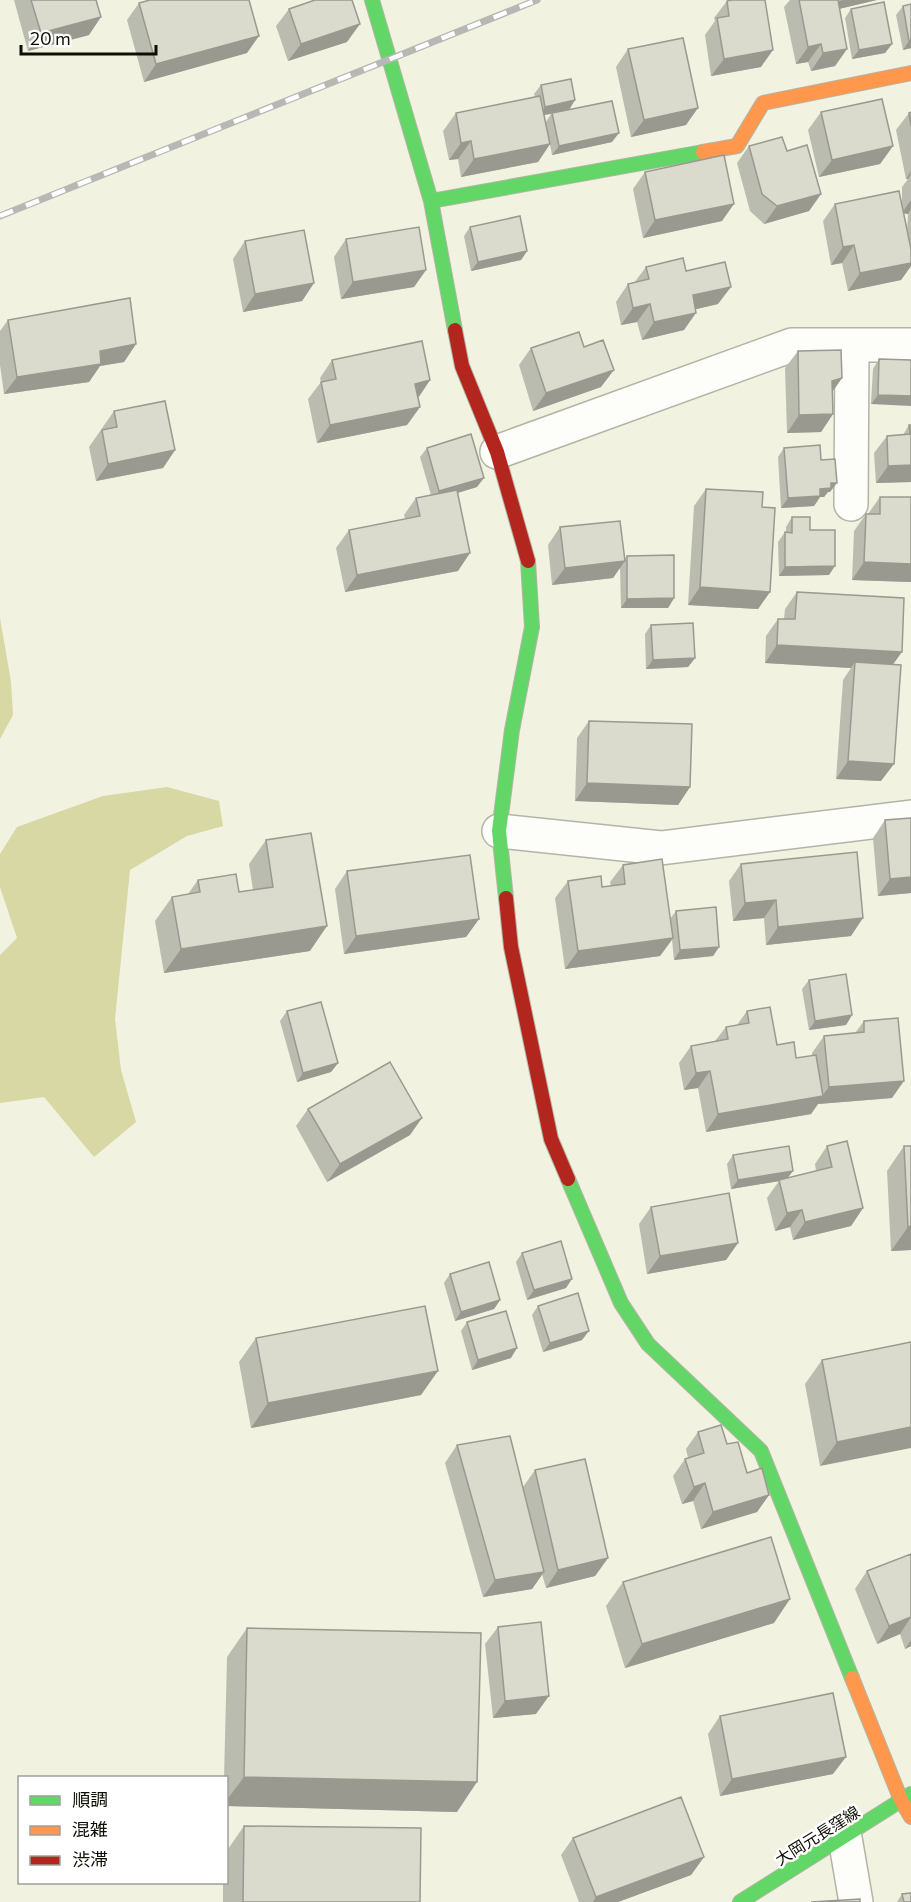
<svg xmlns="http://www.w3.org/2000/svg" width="911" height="1902" viewBox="0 0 911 1902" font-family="Commissioner,'Noto Sans JP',sans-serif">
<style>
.forest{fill:#d7d8a4}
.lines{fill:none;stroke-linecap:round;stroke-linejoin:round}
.street-casing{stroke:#b4b4a6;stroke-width:36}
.fast-casing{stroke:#b4b4a6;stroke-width:16}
.slow-casing{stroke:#b4b4a6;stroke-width:16}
.jam-casing{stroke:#b4b4a6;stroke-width:16}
.street{stroke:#fdfdfa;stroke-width:33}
.fast{stroke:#63d668;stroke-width:14}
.slow{stroke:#ff974d;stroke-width:14}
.jam{stroke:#b3261e;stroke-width:14}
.rail-casing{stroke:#b7b7b4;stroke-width:7}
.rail{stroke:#fff;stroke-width:4.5;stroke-dasharray:14;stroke-linecap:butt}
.wall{fill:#bbbcb0;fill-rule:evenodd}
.shaded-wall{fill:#999990}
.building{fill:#dadbcd;stroke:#999990;stroke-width:1.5}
.labels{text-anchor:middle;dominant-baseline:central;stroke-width:5;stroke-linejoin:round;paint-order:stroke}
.street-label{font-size:16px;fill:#0e0e04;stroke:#fff}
</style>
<rect width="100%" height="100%" fill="#f1f2e0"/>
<!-- forest -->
<path class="forest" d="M0,618L11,682L13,715L0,739Z
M167,787L219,801L223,826L187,836L130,870L115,1019L121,1070L136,1122L94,1157L44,1097L0,1103V955L17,938L0,887V854L17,827L103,796Z"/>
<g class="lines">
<defs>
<path id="street" d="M497,452L792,345H911
M851,504L852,346
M499,831L661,848L911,817
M845,1838L856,1902"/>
<path id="fast" d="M372,0L431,201L455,330
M431,201L703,152
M506,898L499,831L512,730L532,627L528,561
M568,1179L621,1303L648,1344L761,1451L852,1678
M740,1902L911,1794"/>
<path id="slow" d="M703,152L737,146L763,103L911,73
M852,1678L901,1800L911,1817"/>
<path id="jam" d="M455,330L462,366L497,452L528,561
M506,898L511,947L551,1139L568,1179"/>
</defs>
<!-- street casing -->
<use href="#street" class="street-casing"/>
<!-- fast casing -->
<use href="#fast" class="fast-casing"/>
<!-- slow casing -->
<use href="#slow" class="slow-casing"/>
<!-- jam casing -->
<use href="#jam" class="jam-casing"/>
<!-- street -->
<use href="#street" class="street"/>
<!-- fast -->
<use href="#fast" class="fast"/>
<!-- slow -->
<use href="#slow" class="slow"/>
<!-- jam -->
<use href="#jam" class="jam"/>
<defs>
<path id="rail" d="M0,216L537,0"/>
</defs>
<!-- rail casing -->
<use href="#rail" class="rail-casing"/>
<!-- rail -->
<use href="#rail" class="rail"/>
</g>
<!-- wall -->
<path class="wall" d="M14,0H96L89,35L28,51Z
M790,0H877L839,9L847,49L835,66L811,71L808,62L796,64L784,7Z
M727,1L761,67L711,76L705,35L715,21L714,18Z
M139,3L247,53L144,82L127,20Z
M911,4V48L903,50L896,15L903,6Z
M289,9L347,42L288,61L276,26Z
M851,9L892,44L885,53L852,59L845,18Z
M628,49L686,125L631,137L616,67Z
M541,85L575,100L569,109L612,142L552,155L550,144L538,162L461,177L458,159L449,160L443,131L456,113L535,97L534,94ZM551,114L546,122L544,115Z
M821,112L893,146L880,164L819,177L808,130Z
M911,112V266L901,280L848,291L842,263L831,265L823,221L835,204H902V187L908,179H906L896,130L909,113ZM904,213L908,214L907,232Z
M749,146L787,151L821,194L809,211L764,224L750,211L737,163Z
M645,172L722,221L643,238L633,189Z
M470,227L527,251L521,260L471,271L464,236Z
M346,239L426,270L414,287L341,299L334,257Z
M245,241L314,283L302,301L243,312L233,259Z
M646,267L686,271L718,304L696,309L684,330L642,340L637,322L621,325L616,302L628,284L634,283Z
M8,320L136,344L124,362L100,366L89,382L4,394L0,365V331Z
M584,347L601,387L533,411L519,365L531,348Z
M798,351L842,378L833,391V414L821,432L787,433L785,368Z
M879,359L911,360L871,404L873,369Z
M332,360L430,380L418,398L420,407L407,425L317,443L308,399L321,382L320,378Z
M114,411L175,450L163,468L96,481L89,447Z
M909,425H911V482L876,483L874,453L887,436L903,435Z
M427,448L477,487L458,493V571L345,592L336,548L349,530L405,519L404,515L416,498L431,495L420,457Z
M784,448L821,460L830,492H828L824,497H820L814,506L781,508L778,457Z
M706,489L762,507L770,592L758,609L688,605L694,506Z
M880,497H911V582L852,580L854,531L866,514H868Z
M792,517L810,530L829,575L779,576L778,542L785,532H786V527Z
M560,527L625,559L627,556L674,598L668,608H621L620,567L613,578L552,585L548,545Z
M797,592L893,664L881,781L836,779L843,680L851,668L765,663L766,636L778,619H784L785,609Z
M651,625L695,658L688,667L646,669L645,634Z
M589,721L690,787L678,805L575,801L577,738Z
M885,820L911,893L878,896L873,838Z
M266,840L310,951L164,973L155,921L172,897L188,894L198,880L239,892L253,890L249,864Z
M741,864L851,936L766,945L764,918L733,921L729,881Z
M623,865L670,919L676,911L719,947L713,956L674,960L672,940L660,956L565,969L555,898L568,881L602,887L611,886L610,882Z
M347,871L479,919L466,937L344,954L335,889Z
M809,980L852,1015L846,1025L809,1030L802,989Z
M287,1011L338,1063L331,1072L297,1082L280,1021Z
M747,1011L777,1045L796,1058L812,1056V1053L824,1036L855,1033L864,1021L892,1098L818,1104L811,1114L706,1132L698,1088L684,1090L679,1063L691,1046L715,1041L726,1027L737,1025Z
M308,1109L410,1135L327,1182L296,1126Z
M827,1146L863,1208L851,1226L793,1240L790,1227L775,1231L767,1198L779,1181L731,1189L727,1164L733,1155L793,1171L787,1178L816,1171L815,1164Z
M904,1146H911V1250L891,1251L887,1171Z
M651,1207L738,1243L726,1260L647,1274L639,1224Z
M522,1253L566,1288L527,1300L516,1262Z
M450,1274L500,1300L494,1309L455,1321L444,1283Z
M538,1306L582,1340L543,1352L532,1315Z
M467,1322L511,1358L472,1370L461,1331Z
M256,1338L421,1395L251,1428L239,1362Z
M911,1342L820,1466L805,1384L822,1360Z
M698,1432L727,1444L747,1473L769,1495L757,1512L701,1529L693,1501L682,1504L673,1476L685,1459L688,1458L686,1449Z
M457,1445L523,1487L535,1470L608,1558L595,1576L546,1588L542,1574L532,1589L483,1597L445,1463Z
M911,1554V1646L905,1649L900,1634L877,1644L855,1589L867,1571Z
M623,1582L774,1623L625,1668L606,1606Z
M498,1627L536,1714L493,1718L485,1644Z
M247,1628L457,1812L226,1806V1778H224L227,1657Z
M720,1716L833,1774L720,1796L708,1734Z
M244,1826L420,1902H223V1882H226V1852Z
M573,1838L704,1857L691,1875L618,1902H579L561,1855Z
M902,1894L911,1902H897Z"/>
<!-- shaded-wall -->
<path class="shaded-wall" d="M843,0H877L830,11L836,2Z
M101,17L89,35L28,51L41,33Z
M360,24L347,42L288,61L301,44Z
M259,36L247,53L144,82L156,64Z
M911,40V48L903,50L909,41Z
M821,44L808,62L796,64L808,47Z
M892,44L885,53L852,59L859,50Z
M847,49L835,66L811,71L823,53Z
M773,50L761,67L711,76L724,59Z
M575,100L569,110L539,116L545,107Z
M698,108L686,125L631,137L644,120Z
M619,133L612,142L552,155L559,146Z
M471,141L458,159L449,160L461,143Z
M550,144L538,162L461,177L474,159Z
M893,146L880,164L819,177L832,160Z
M911,171V174L908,179H906Z
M821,194L809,211L764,224L777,206Z
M911,200V209L908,214L902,213Z
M734,204L722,221L643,238L655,220Z
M854,245L842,263L831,265L843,247Z
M527,251L521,260L471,271L478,262Z
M911,263V266L901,280L848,291L860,273Z
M426,270L414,287L341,299L353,282Z
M314,283L302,301L243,312L255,294Z
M731,287L718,304L680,313L693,295Z
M650,304L637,322L621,325L633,308Z
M696,313L684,330L642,340L654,322Z
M136,344L124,362L100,366L89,382L4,394L17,377L100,351Z
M614,370L601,387L533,411L546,393Z
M842,378L830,395L832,381Z
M430,380L418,398L415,384Z
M878,395L911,396V406L871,404Z
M420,407L407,425L317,443L330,425Z
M833,414L821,432L787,433L799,415Z
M175,450L163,468L96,481L108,464Z
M911,465V482L876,483L888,466Z
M484,478L477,487L433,500L439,491Z
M831,483H837L830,492H828L824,497H820L814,506L781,508L788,498L820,489Z
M470,553L458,571L345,592L357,575Z
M625,561L613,578L552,585L565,568Z
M864,562L911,564V582L852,580Z
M835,566L829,575L779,576L785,567Z
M700,587L770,592L758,609L688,605Z
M674,598L668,608H621L627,599Z
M777,645L902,652L889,670L855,662L851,668L765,663Z
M695,658L688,667L646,669L653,660Z
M848,761L894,764L881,781L836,779Z
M587,783L690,787L678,805L575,801Z
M911,877V893L878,896L890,879Z
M776,900L764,918L733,921L745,903Z
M863,918L851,936L766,945L778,927Z
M479,919L466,937L344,954L356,936Z
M327,926L310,951L164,973L181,949Z
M673,938L660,956L565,969L578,951Z
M719,947L713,956L674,960L680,950Z
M852,1015L846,1025L809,1030L815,1021Z
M338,1063L331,1072L297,1082L303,1073Z
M710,1071L698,1088L684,1090L696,1073Z
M904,1081L892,1098L818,1104L811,1114L706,1132L718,1114L822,1096L829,1087Z
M422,1118L410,1135L327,1182L340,1164Z
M793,1171L786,1180L731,1189L738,1180Z
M863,1208L851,1226L793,1240L805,1222Z
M802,1210L790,1227L775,1231L787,1213Z
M911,1226V1250L891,1251L908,1227Z
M738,1243L726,1260L647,1274L660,1256Z
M572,1279L566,1288L527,1300L534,1290Z
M500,1300L494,1309L455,1321L461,1312Z
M589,1331L582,1340L543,1352L550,1343Z
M517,1348L511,1358L472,1370L478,1360Z
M438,1371L421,1395L251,1428L268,1403Z
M911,1427V1448L820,1466L837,1442Z
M705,1483L693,1501L682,1504L694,1487Z
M769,1495L757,1512L701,1529L713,1512Z
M608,1558L595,1576L546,1588L558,1570Z
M544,1572L532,1589L483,1597L495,1580Z
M790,1599L774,1623L625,1668L642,1644Z
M911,1617L900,1634L877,1644L889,1626Z
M911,1640V1646L905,1649Z
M549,1696L536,1714L493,1718L505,1701Z
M846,1757L833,1774L720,1796L732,1779Z
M244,1777L477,1782L457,1812L226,1806V1801Z
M704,1857L691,1875L618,1902H593L596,1897Z"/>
<!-- building -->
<path class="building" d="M31,0H96L101,17L41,33Z
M150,0H249L259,36L156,64L139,3Z
M315,0H352L360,24L301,44L289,9Z
M732,0H765L773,50L724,59L717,18L729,16L727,1Z
M799,0H838L847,49L823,53L821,44L808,47Z
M884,2L892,44L859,50L851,9Z
M911,4V40L909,41L903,6Z
M683,38L698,108L644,120L628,49Z
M571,79L575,100L545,107L541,85Z
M540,96L550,144L474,159L471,141L461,143L456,113Z
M882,99L893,146L832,160L821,112Z
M612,101L619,133L559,146L552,113Z
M911,112V126L909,113Z
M782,137L787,151L807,145L821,194L777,206L762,194L749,146Z
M724,155L734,204L655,220L645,172Z
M899,191L911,249V263L860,273L854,245L843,247L835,204Z
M520,216L527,251L478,262L470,227Z
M419,227L426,270L353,282L346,239Z
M304,230L314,283L255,294L245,241Z
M683,258L686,271L725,262L731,287L693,295L696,313L654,322L650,304L633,308L628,284L649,279L646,267Z
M130,298L136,344L100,351L101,364L17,377L8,320Z
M579,332L584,347L603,340L614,370L546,393L531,348Z
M422,341L430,380L415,384L420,407L330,425L321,382L336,379L332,360Z
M841,350L842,378L832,381L833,414L799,415L798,351Z
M879,359L911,360V396L878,395Z
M165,401L175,450L108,464L102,430L117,427L114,411Z
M909,425H911V465L888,466L887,436L910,434Z
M471,434L484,478L439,491L427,448Z
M820,445L821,460L835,459L837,483H831V488L820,489V496L788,498L784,448Z
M706,489L763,492L762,507L775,508L770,592L700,587Z
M457,490L470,553L357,575L349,530L420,516L416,498Z
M880,497H911V564L864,562L866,514H880Z
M792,517H810V530H835V566L785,567V532L792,533Z
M620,521L625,561L565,568L560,527Z
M674,555V598L627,599V556Z
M797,592L904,598L902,652L777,645L778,619H795Z
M693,623L695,658L653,660L651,625Z
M855,662L901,665L894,764L848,761Z
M589,721L692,724L690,787L587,783Z
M911,818V877L890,879L885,820Z
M311,833L327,926L181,949L172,897L200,892L198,880L236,874L239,892L273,887L266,840Z
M857,852L863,918L778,927L776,900L745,903L741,864Z
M470,855L479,919L356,936L347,871Z
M662,859L673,938L578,951L568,881L601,876L602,887L625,884L623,865Z
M716,907L719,947L680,950L676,911Z
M846,974L852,1015L815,1021L809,980Z
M321,1002L338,1063L303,1073L287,1011Z
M770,1007L777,1045L794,1042L796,1058L816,1055L823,1096L718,1114L710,1071L696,1073L691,1046L728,1039L726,1027L749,1023L747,1011Z
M898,1018L904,1081L829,1087L824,1036L864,1032V1021Z
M390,1062L422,1118L340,1164L308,1109Z
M847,1141L863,1208L805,1222L802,1210L787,1213L779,1180L832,1167L827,1146Z
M789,1146L793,1171L738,1180L733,1155Z
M904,1146H911V1226L908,1227Z
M729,1193L738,1243L660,1256L651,1207Z
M561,1241L572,1279L534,1290L522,1253Z
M489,1262L500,1300L461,1312L450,1274Z
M578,1293L589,1331L550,1343L538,1306Z
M425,1306L438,1371L268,1403L256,1338Z
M506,1311L517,1348L478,1360L467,1322Z
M911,1342V1427L837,1442L822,1360Z
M721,1425L727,1444L738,1442L747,1473L762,1468L769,1495L713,1512L705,1483L694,1487L685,1459L704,1453L698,1432Z
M510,1436L544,1572L495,1580L457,1445Z
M585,1459L608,1558L558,1570L535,1470Z
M771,1537L790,1599L642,1644L623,1582Z
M911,1554V1617L889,1626L867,1571Z
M541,1622L549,1696L505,1701L498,1627Z
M247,1628L481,1633L477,1782L244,1777Z
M833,1693L846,1757L732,1779L720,1716Z
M681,1797L704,1857L596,1897L573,1838Z
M244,1826L421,1828L420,1902H243Z
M911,1893V1902H904L902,1894Z
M860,1899V1902H811Z"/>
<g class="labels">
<!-- street labels -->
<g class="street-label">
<text transform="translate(817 1835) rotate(-32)">大岡元長窪線</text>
</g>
</g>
<!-- legend -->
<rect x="18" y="1776" width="210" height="108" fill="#ffffff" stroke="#9f9f9b" stroke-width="1.5"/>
<rect x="30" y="1796" width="30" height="9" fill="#63d668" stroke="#9f9f9b" stroke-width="1.5"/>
<text x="72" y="1806" font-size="18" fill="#0e0e04">順調</text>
<rect x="30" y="1826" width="30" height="9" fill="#ff974d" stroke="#9f9f9b" stroke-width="1.5"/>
<text x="72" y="1836" font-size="18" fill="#0e0e04">混雑</text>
<rect x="30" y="1856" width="30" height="9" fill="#b3261e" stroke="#9f9f9b" stroke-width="1.5"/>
<text x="72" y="1866" font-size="18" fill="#0e0e04">渋滞</text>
<!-- scale -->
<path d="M21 45v9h135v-9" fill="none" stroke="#0e0e04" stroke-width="3"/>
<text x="30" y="45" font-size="18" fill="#0e0e04" stroke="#ffffff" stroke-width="4.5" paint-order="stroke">20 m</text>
</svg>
